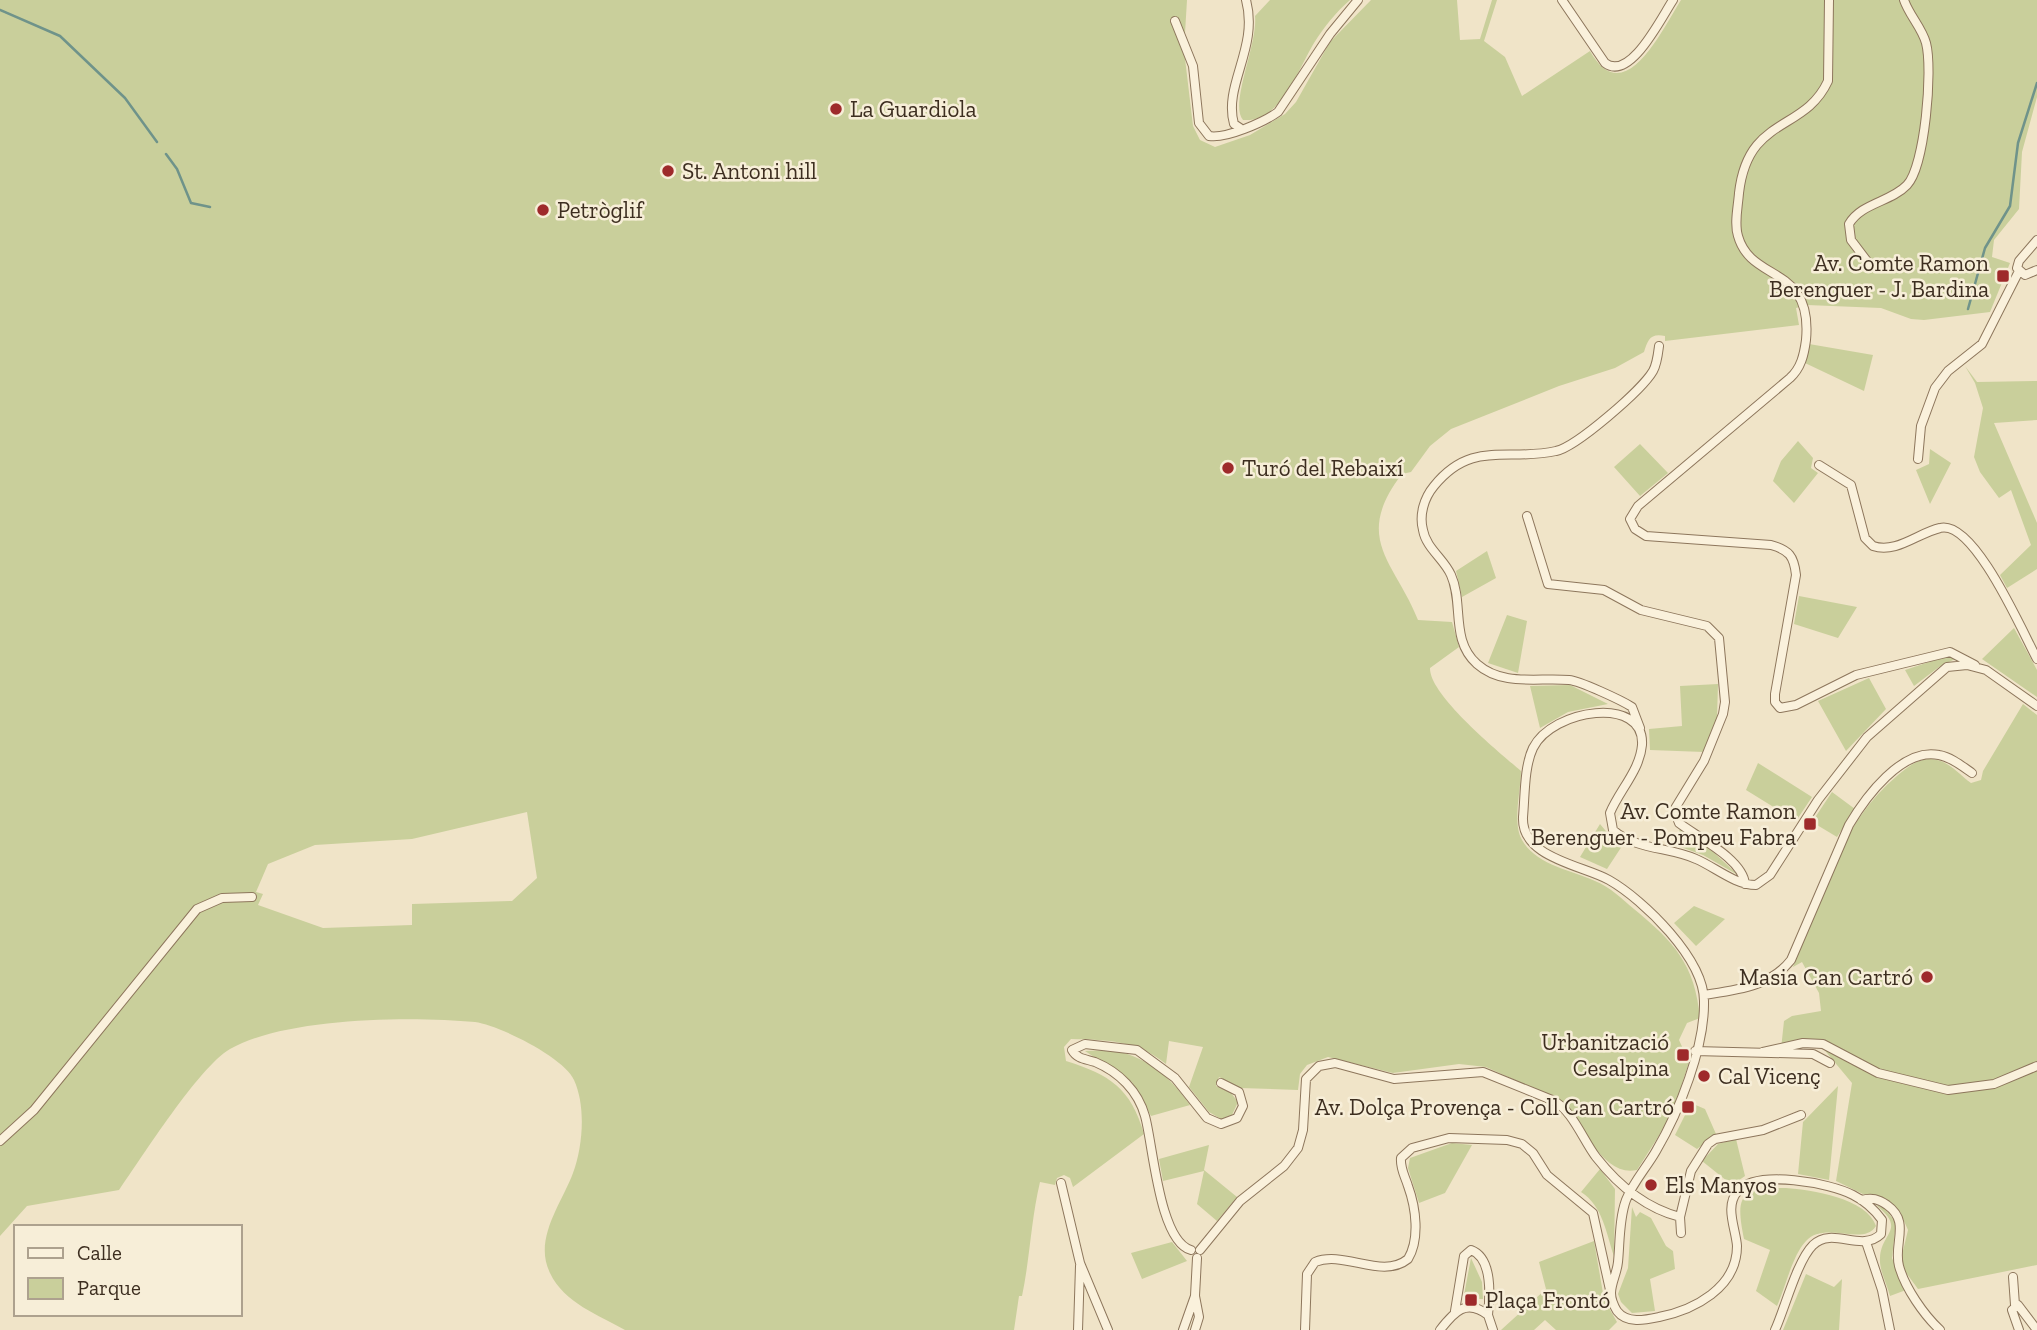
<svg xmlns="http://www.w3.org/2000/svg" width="2037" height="1330" viewBox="0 0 2037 1330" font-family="'Zilla Slab',serif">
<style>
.green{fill:#c9cf9b;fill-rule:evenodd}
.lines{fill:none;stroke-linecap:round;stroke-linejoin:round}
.stream{stroke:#6f938a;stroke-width:2.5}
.minor-casing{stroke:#8d765c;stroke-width:10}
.minor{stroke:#faf1dc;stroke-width:8}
.poi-dot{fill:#9e2a2b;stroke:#f7eed8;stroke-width:2.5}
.labels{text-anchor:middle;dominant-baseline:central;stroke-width:5;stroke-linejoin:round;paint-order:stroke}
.poi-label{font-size:23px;fill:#3d2e20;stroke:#f7eed8;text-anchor:start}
</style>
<rect width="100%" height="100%" fill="#f0e4c8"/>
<!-- green -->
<path class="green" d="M0,0H1187L1184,50L1193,126L1200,140L1215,147L1250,135L1285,114L1296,102L1330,42L1371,0H1457L1460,40L1480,39L1492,0H1497L1484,41L1505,57L1522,96L1590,51C1624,112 1662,30 1681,0H2037V97L2022,152L2019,209L1994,240L1992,257L2010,263L1990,312L1924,320L1911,319L1881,308L1807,305L1796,308L1799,325L1665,341V336C1650,333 1648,340 1644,352L1615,368L1559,386L1451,429L1430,446L1411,472L1402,474C1352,539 1395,562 1418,620L1452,622L1459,647L1430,668C1429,695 1499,752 1521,771C1521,790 1512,823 1522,840C1536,865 1571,870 1595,881C1610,887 1622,899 1634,909C1674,942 1695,964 1700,1018L1687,1023L1679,1040L1689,1062L1672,1115L1637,1170C1604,1178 1581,1124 1564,1102L1486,1067L1459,1064L1393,1073L1328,1057L1307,1065L1300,1074L1298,1090L1240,1088L1219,1077L1216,1086L1231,1093L1238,1102L1232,1115L1221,1119L1209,1112L1189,1087L1203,1047L1169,1041L1166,1064C1136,1040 1108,1040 1071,1039L1064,1047L1066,1061C1110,1075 1131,1088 1144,1134L1073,1187L1070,1178L1064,1175L1057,1178L1055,1185L1040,1182C1031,1220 1030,1258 1022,1296H1019L1014,1330H625C599,1315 564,1303 550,1273C533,1239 562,1203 573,1173C583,1146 586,1106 574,1080C565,1058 499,1025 475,1022C412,1016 286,1017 230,1049C198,1068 143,1156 119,1190L27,1206L0,1236ZM527,812L537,878L512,901L412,904V925L323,928L258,905L263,894L256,892L268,864L315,845L412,839Z
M1270,0H1350C1336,12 1324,27 1314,43C1298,69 1281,123 1243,120C1229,104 1258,44 1255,16Z
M1809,344L1873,355L1864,391L1805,363Z
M1965,366L1977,382L2037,381V420L1994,423L2037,523V569L2007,588L2000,575L2031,545L2011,490L1999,498L1980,472L1974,457L1983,408L1975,383Z
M1798,441L1813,458L1811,468L1818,473L1794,503L1773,481L1781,461Z
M1640,444L1668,473L1640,496L1614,467Z
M1930,449L1951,463L1930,504L1916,470L1929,464Z
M1487,551L1496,578L1462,597L1456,571Z
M1799,596L1857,607L1838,638L1794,624Z
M1507,615L1527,621L1518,673L1488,663Z
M2014,628L2037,670V697L1982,659Z
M1956,656L1957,658L1939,667L1914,686L1905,670L1941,658Z
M1869,678L1886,709L1846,751L1818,701Z
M1718,684L1717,718L1704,752L1650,750L1649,729L1682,726L1680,686Z
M1570,685L1608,704L1568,712L1540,728L1530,686Z
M2023,704L2037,715V1265L1918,1289L1904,1270L1901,1259L1908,1230L1900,1212L1886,1200L1863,1194L1836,1181L1852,1083L1822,1047L1781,1049L1784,1021L1792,1016L1821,1011L1819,993L1802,962L1793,967C1821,899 1839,824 1898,775C1906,768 1919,758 1930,759C1949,760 1957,773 1971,783L1981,780L1983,771Z
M1758,763L1812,797L1796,821L1746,790Z
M1832,792L1855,809L1837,837L1812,822Z
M1600,824L1610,836L1624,843L1607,869L1580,857Z
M1680,829L1708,847L1738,875L1703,855L1675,845Z
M1694,906L1725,919L1696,946L1674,923Z
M1109,1050C1145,1055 1169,1075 1190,1105L1151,1116L1132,1082L1085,1051Z
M1838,1086L1829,1180L1798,1174L1803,1122Z
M1691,1103L1705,1109L1716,1134L1697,1149L1675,1135Z
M1736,1139L1745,1176L1732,1185L1702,1161L1718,1144Z
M1452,1143L1472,1145L1445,1193L1419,1203L1408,1168L1410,1158Z
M1209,1145L1204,1170L1237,1197L1217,1221L1197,1204L1204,1171L1163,1181L1159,1159Z
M1600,1169L1615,1189L1614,1256C1606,1233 1603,1206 1581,1192Z
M1786,1188C1811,1190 1867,1198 1876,1226C1863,1247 1825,1220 1806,1241C1792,1256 1786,1286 1777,1306L1756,1291L1770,1250L1744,1239C1735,1195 1740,1188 1786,1188Z
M1876,1205L1884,1208L1896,1222L1892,1258L1906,1290L1890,1296C1887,1284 1879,1270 1880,1258C1881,1232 1907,1230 1876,1205Z
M1632,1207L1636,1217L1640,1212L1651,1218L1666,1246L1673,1251L1675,1269L1650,1279L1655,1311L1632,1313L1621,1302L1618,1294L1628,1268Z
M1594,1241L1604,1299L1617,1322L1609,1330H1556L1545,1320L1534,1330H1501L1546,1289L1539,1262Z
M1172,1242L1187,1261L1142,1279L1131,1253Z
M1471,1258L1482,1282L1483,1299H1466L1464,1295Z
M1806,1274L1834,1287L1842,1279L1839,1330H1783Z"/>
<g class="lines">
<!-- stream -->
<path class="stream" d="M0,10L60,36L125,98L157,142
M166,154L177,169L191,203L210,207
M1968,309L1985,248L2010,206L2018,143L2037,83"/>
<defs>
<path id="minor" d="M1562,0L1605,63C1630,82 1661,18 1673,0
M1829,0L1828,81C1804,133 1748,115 1739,193C1738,207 1734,223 1738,236C1751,283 1813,264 1806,340C1804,355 1801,368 1790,378L1638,506L1630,519L1635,529L1646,536L1771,545C1789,550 1794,556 1796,575L1775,694V702L1780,708L1796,705L1856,675L1950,652L1975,665
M1175,21L1193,66L1199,123L1209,136C1226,139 1264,122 1278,112L1330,34L1358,0
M1240,128L1234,124C1223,85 1259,48 1246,0
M2037,240L2019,261L2017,268L2025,275L2037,270
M1870,265L1851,240L1849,224C1861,203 1891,202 1907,185C1925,166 1933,69 1926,43C1922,28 1909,15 1904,0
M1918,459L1921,426L1935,388L1948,371L1982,344L2019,271
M1819,465L1851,485L1865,538L1873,546C1896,554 1918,533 1940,528C1974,519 2023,633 2037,659
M1527,516L1548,584L1604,590L1641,610L1707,626L1719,638L1725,702L1723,714L1704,761L1674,810L1679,823C1697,837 1743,859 1745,884
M1640,728L1632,707C1621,700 1580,681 1569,680C1539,677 1503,687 1477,664C1450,640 1464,604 1451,575C1444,559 1426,548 1423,530C1419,515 1424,498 1434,486C1472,439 1508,462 1556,451C1576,447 1642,390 1653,371C1657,364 1658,354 1659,346
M1704,995C1736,990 1770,987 1791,960L1849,825C1865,798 1902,747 1939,755C1951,757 1962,766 1972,773
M1695,1051L1813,1054L1830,1063
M1763,1052L1803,1043L1823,1044L1878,1073L1948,1090L1994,1084L2037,1066
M0,1141L34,1110L197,909L222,898L252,897
M1061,1183L1080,1263L1108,1330
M1861,1200C1872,1197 1878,1199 1887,1205C1911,1222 1893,1243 1899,1266C1905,1288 1924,1315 1940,1330
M1680,1217L1681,1233
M1866,1242L1882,1290L1890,1330
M1191,1250C1159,1241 1153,1144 1145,1116C1138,1091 1119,1072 1095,1062C1086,1059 1077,1059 1072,1050L1085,1044L1137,1050L1175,1078L1207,1118L1221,1124L1237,1118L1243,1106L1239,1092L1221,1083
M1200,1250L1240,1201L1284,1166L1298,1148L1303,1130L1306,1079L1319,1066L1335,1063L1394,1079L1483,1072L1552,1100C1572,1109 1583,1140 1596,1157C1618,1185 1645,1208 1680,1217L1691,1171L1708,1144L1715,1139L1763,1130L1801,1115
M2013,1277L2015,1305
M1455,1311L1464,1256L1471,1250C1493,1258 1490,1296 1488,1315
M1078,1330L1080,1266
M1183,1330L1195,1296
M1195,1330L1199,1317L1195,1296L1197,1258
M1305,1330L1307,1274L1315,1262C1344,1250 1382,1280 1408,1259C1420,1239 1416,1208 1408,1186C1405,1176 1400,1169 1401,1158L1412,1148L1449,1138L1507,1140L1522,1144L1533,1153L1547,1175L1593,1213L1610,1290
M1440,1330C1454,1312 1466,1298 1488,1315L1493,1330
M1775,1330C1785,1308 1797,1261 1813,1245C1833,1226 1861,1253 1881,1234L1882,1220C1874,1209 1865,1201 1853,1195C1830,1183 1757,1169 1738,1191C1724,1206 1736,1229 1737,1246C1737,1288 1694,1310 1659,1317C1645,1320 1627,1324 1617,1311C1614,1306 1611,1300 1611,1293C1611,1283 1617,1273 1618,1262C1620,1242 1619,1219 1626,1200C1633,1182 1647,1167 1656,1151C1679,1112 1705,1047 1704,1001C1704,959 1644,900 1609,880C1582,865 1521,858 1523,817C1525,796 1524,767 1533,748C1552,709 1645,695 1642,745C1640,770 1619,791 1610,813L1613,830C1636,850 1670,847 1696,859C1715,867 1735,885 1756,885L1770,875L1818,800L1867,737L1947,667L1967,665L1986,670L2037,706
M2019,1330L2012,1310L2018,1305L2037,1330"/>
</defs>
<!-- minor casing -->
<use href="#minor" class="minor-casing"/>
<!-- minor -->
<use href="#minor" class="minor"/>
</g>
<!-- markers -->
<g class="poi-dot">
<circle cx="836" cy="109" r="7"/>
<circle cx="668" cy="171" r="7"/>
<circle cx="543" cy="210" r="7"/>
<rect x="1996" y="269" width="14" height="14" rx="3.5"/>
<circle cx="1228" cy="468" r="7"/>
<rect x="1803" y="817" width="14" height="14" rx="3.5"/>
<circle cx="1927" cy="977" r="7"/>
<rect x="1676" y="1048" width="14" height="14" rx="3.5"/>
<circle cx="1704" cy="1076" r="7"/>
<rect x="1681" y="1100" width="14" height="14" rx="3.5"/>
<circle cx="1651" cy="1185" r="7"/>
<rect x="1464" y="1293" width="14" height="14" rx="3.5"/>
</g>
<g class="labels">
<!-- poi labels -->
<g class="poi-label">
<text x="850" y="109">La Guardiola</text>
<text x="682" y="171">St. Antoni hill</text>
<text x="557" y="210">Petròglif</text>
<text x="1989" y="263" text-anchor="end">Av. Comte Ramon<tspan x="1989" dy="26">Berenguer - J. Bardina</tspan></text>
<text x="1242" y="468">Turó del Rebaixí</text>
<text x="1796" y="811" text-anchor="end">Av. Comte Ramon<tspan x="1796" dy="26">Berenguer - Pompeu Fabra</tspan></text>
<text x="1913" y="977" text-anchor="end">Masia Can Cartró</text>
<text x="1669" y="1042" text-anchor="end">Urbanització<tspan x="1669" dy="26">Cesalpina</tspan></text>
<text x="1718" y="1076">Cal Vicenç</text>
<text x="1674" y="1107" text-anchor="end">Av. Dolça Provença - Coll Can Cartró</text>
<text x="1665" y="1185">Els Manyos</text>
<text x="1485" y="1300">Plaça Frontó</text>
</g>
</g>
<!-- legend -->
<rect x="14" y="1225" width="228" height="91" fill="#f7eed8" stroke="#ada18e" stroke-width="2"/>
<rect x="28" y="1248" width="35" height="10" fill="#faf1dc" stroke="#ada18e" stroke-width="2"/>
<text x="77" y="1260" font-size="21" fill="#3d2e20">Calle</text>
<rect x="28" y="1278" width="35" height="21" fill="#c9cf9b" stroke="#ada18e" stroke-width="2"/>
<text x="77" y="1295" font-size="21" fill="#3d2e20">Parque</text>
</svg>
